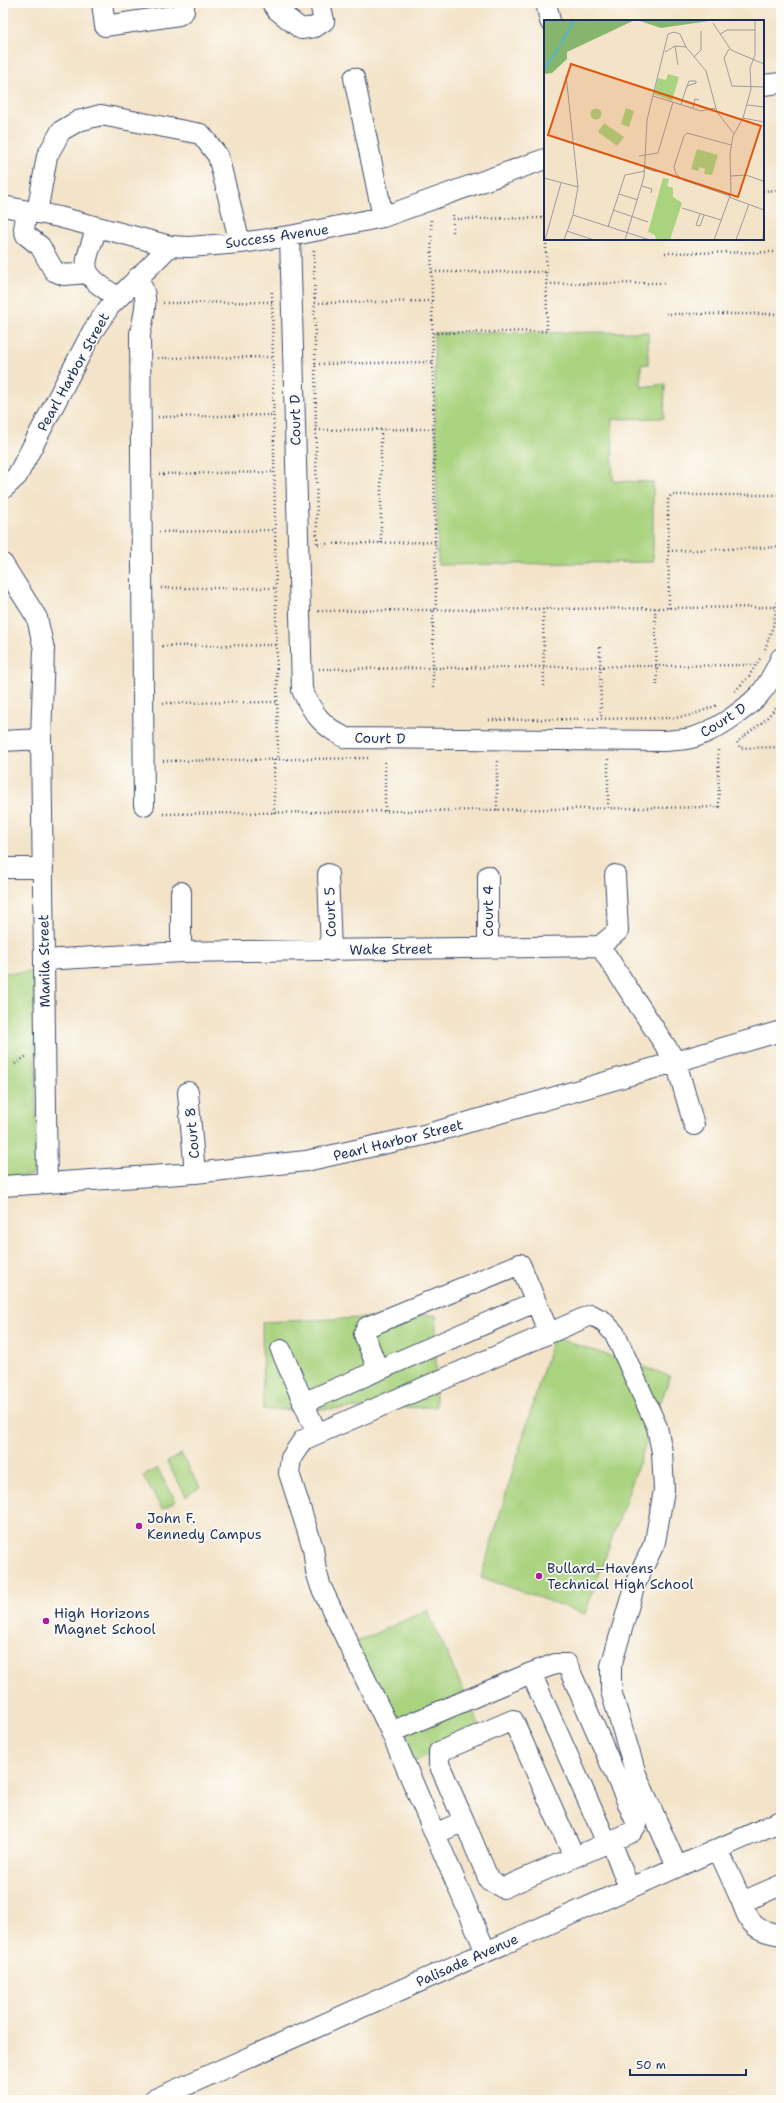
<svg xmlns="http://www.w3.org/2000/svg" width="784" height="2103" viewBox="0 0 784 2103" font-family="'Shantell Sans',sans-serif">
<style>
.green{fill:#a9d37f;stroke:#62816e}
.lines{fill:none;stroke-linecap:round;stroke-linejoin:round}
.minor-casing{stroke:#3b4a6e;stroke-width:22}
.path{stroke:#3b4a6e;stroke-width:2.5;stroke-dasharray:1 3;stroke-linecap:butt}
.minor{stroke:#fff;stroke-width:20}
.poi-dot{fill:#b5179e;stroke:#fdfcf7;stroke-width:1.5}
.labels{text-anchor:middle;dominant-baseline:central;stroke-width:3.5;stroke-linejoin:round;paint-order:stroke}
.street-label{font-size:14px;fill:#1b2f5e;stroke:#fdfcf7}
.poi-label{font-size:14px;fill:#1b2f5e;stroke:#fdfcf7;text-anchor:start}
.inset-river{fill:none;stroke:#55b3d4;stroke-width:2}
.inset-road{fill:none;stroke:#9d9b9e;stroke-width:1}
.view{fill:#de5710;fill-opacity:0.15;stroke:#de5710;stroke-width:2}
.inset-edge{fill:none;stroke:#1b2f5e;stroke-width:2}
</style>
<rect width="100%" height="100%" fill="#fdfcf7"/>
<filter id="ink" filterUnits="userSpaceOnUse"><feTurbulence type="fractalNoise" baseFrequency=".025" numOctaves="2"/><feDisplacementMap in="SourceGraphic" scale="8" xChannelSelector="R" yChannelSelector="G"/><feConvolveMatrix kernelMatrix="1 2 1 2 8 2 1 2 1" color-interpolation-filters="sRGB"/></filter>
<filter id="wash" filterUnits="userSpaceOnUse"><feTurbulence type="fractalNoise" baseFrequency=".012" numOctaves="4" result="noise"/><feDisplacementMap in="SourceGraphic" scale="16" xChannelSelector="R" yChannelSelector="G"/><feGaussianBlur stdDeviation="0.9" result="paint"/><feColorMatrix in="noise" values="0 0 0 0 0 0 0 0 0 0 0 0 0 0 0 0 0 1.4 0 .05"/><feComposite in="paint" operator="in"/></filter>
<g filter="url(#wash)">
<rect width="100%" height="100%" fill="#f3e3c8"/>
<!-- green -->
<path class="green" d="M648,332V364L641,365V387L665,384L664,418L612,419L613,481L653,482V562L438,565L434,333Z
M34,972L37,1164L32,1175L3,1179V973Z
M436,1315V1407L263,1410L262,1322Z
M553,1337L670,1376L585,1614L481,1577Z
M181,1454L200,1487L186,1496L167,1462Z
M157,1468L176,1501L162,1509L143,1476Z
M427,1610L482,1731L405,1766L350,1645Z"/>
</g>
<g filter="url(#ink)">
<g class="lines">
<defs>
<path id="minor" d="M102,3L105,26L179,15L184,11V3
M272,3L277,10L301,29L315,27L324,21L320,3
M546,3L550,21
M354,78L383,217
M763,85L781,83
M3,206L59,217L170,246L189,247L240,243L290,236L383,217L545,159
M27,211L24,229L26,235L40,246L54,271L64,275L87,273
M37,213L47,156L61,131L78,121L101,115L201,134L218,156L240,243
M97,227C83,270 77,271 117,297
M290,236L302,690C313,714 322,726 346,738L664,741C673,740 683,740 691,738C712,733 744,711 759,695C769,684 775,671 781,658
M137,278C151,296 144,314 140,334L144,805
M3,489L17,476L92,332L110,306L170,246
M3,564L37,618L44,649L41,739L47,1183
M3,741L41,739
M3,868H43
M328,874L331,951
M181,892V952
M600,946L618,931L615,875
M488,947V876
M44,960L181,952L600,946L676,1062L694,1125
M188,1092L195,1173
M3,1186L195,1173L306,1161L428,1134L781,1031
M281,1350L317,1434
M378,1370L364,1334L367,1327L520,1264L549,1333
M303,1403L535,1302
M391,1732L321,1587L316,1571L313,1548L289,1473L291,1458L303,1440L591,1315L602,1320L615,1334L657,1427L662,1452L664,1490L655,1542L635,1584L611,1666V1691L636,1774L677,1867
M464,1821L439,1764V1752L513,1720L574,1857
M435,1834L391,1732L531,1673L607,1843L632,1832L637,1824L567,1664H555L531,1673
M718,1849L742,1902L781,1885
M742,1902C751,1927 755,1930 781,1935
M486,1952L435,1834L464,1821L489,1880L503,1888L607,1843L614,1849L629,1888
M153,2100L781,1821"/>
</defs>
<!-- minor casing -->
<use href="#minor" class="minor-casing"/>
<!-- path -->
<path class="path" d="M763,191L779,190
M453,219L545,218
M431,220L436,611
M453,232V212
M314,250L317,544
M665,253L780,252
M432,272H547
M547,284L665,283
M272,292L278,760
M163,303L272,302
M315,303L432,301
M666,314H780
M433,333L547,331L546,239
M158,358L273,357
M315,364L433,362
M158,417L274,415
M316,430L434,429
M381,430V543
M159,474L274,472
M159,532L275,530
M318,544L435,542
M668,551L781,547
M161,588H276
M655,608L657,685
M669,608L668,500L671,495H781
M543,609L544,686
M318,611L776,607
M433,611V688
M162,646L276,645
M600,647L601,719
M765,649L773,626L781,581
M319,669L755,665
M735,691L749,676L761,657
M781,702L764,721L737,742L740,748L781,747
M163,703L277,702
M489,720L674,718L692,715L717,705
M608,759V809
M274,760V813
M163,761L370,758
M497,761V810
M385,762V811
M163,814L719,807L718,748
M15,1064L28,1055"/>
<!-- minor -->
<use href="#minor" class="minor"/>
</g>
</g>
<!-- markers -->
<g class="poi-dot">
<circle cx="139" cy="1526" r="4"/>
<circle cx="539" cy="1576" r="4"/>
<circle cx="46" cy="1621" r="4"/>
</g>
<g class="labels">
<!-- street labels -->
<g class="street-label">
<text transform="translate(277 236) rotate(-8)">Success Avenue</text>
<text transform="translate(73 372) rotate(-61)">Pearl Harbor Street</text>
<text transform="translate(295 420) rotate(-91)">Court D</text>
<text transform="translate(723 720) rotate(-32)">Court D</text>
<text transform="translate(380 738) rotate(1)">Court D</text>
<text transform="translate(488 911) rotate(-90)">Court 4</text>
<text transform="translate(330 912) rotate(-92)">Court 5</text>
<text transform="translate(391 949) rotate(-1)">Wake Street</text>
<text transform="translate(44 961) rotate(-91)">Manila Street</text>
<text transform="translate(192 1133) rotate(-95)">Court 8</text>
<text transform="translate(398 1140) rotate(-14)">Pearl Harbor Street</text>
<text transform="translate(467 1960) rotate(-24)">Palisade Avenue</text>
</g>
<!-- poi labels -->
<g class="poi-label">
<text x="147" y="1518">John F.<tspan x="147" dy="16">Kennedy Campus</tspan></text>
<text x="547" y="1568">Bullard–Havens<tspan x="547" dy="16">Technical High School</tspan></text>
<text x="54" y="1613">High Horizons<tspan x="54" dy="16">Magnet School</tspan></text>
</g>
</g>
<!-- overview -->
<g transform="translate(544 20)">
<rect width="220" height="220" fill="#f3e3c8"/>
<path d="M124,54L135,57L128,81L110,74L114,58L122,60ZM82,88L90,91L85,107L77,104ZM46.5 94a5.5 5.5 0 1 1 11 0a5.5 5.5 0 1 1-11 0ZM60,103L80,117L73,126L54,112ZM153,129L174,135L168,155L160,154L161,149L156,147L154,151L147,149ZM119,158L125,159L123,166L129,168V177L138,183L126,220H112L111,215L104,212Z" fill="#a9d37f"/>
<path d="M0,0H91L23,32V39L8,53L0,54ZM93,0H172L117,8Z" fill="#86b56e"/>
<path class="inset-river" d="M17,24L30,0M0,49L16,26"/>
<path class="inset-road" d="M169,3L187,30L220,44M176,14L183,10H211M131,26L134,45M185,29L180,38L188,66L220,67M121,32L131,26L142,27M150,37L157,30V11M109,76L157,91L172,88M137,84L143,66L152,63V61H145L143,66M203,85L220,87M149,88L151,79L155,80M199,98L220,102M95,136L114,133L129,82M101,148L113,152M187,156L202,155L219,161M0,158L34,167M98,166L108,169L107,173M75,174L94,180M186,176L139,160L132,154L130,147L140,116L143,113L187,125M185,177L220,190M138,188L177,200M69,190L104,202M156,194L152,205L156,206L160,195M29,195L106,220M64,207L81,155L101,151M23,211L50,220M1,220L17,163M20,220L29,195L34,167L22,55M81,220L100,157L103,100L124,14L130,12L136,14L142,27L162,51L173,92L190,114M170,220L187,173L186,134L189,116L199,98L207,69L206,48L211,35V0M192,220L205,184M219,220L220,202"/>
<path class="view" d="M27,44L217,106L194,177L4,115Z"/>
<rect width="220" height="220" class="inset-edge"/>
</g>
<!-- margin -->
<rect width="784" height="2103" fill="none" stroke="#fdfcf7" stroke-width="16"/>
<!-- scale -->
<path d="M630 2069v6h116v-6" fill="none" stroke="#1b2f5e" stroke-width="2"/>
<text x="636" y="2069" font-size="12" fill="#1b2f5e" stroke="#fdfcf7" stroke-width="3" paint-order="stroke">50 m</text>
</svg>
